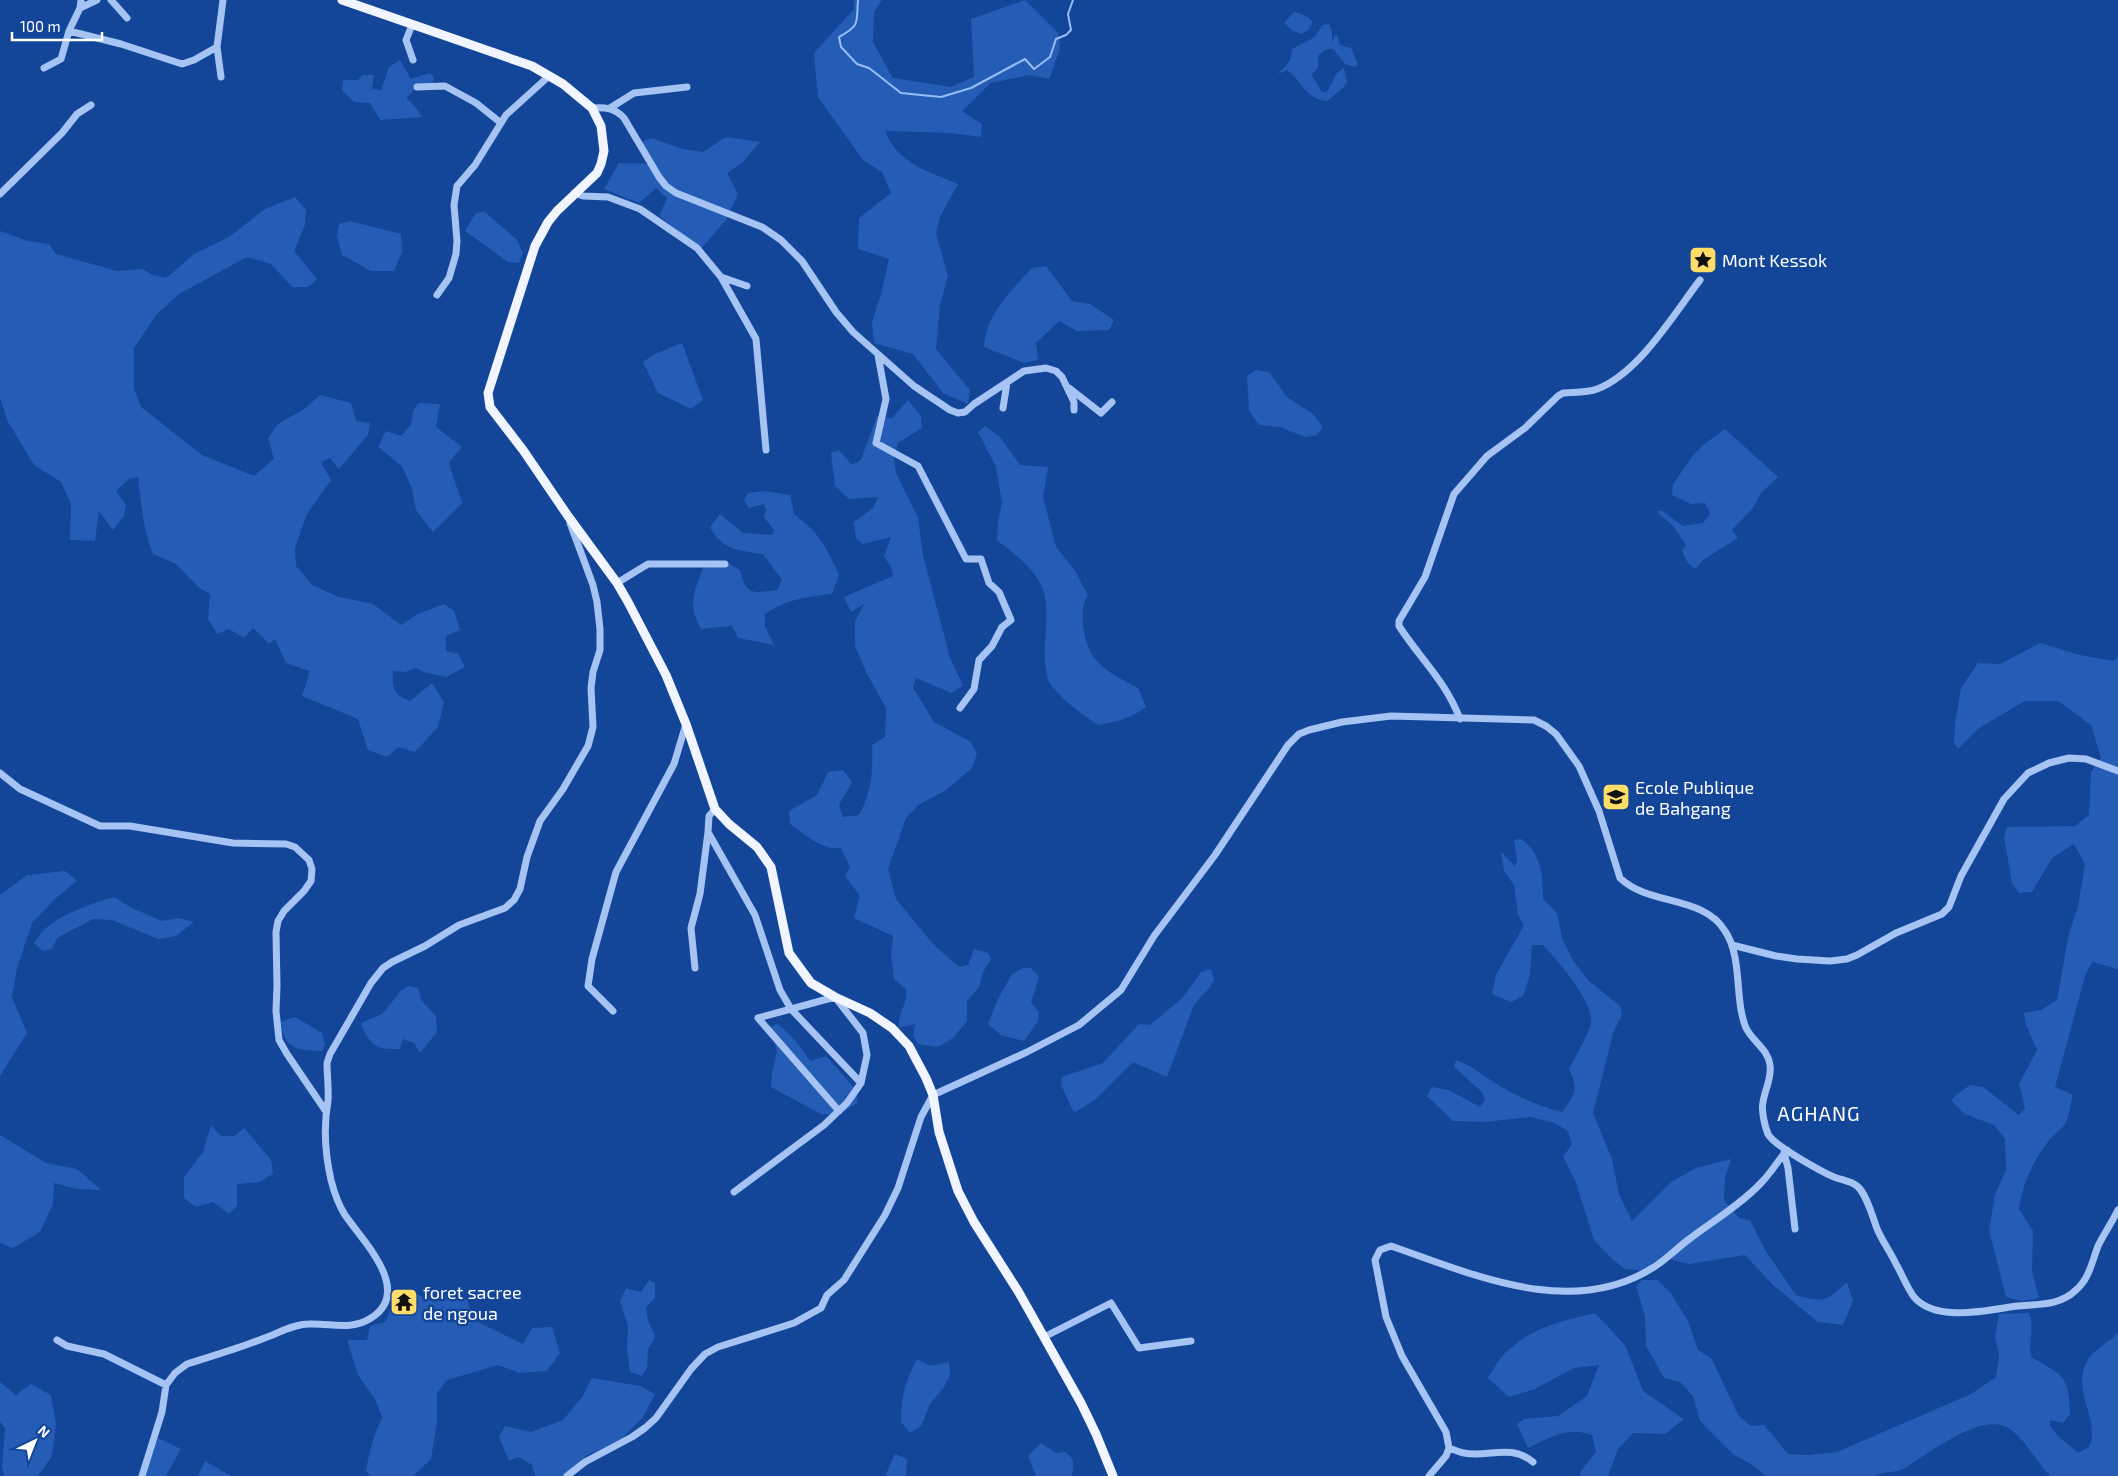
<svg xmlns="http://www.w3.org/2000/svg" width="2118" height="1476" viewBox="0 0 2118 1476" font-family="'Exo 2',sans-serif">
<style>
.green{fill:#255db6}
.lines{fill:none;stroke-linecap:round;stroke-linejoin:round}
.stream{stroke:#97bdf6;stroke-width:2}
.minor{stroke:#a5c3f3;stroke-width:7}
.major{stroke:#f1f5ff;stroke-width:9}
.labels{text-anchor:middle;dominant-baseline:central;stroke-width:5;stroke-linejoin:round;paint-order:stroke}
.poi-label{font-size:18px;fill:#fff;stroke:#134598;text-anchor:start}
.quarter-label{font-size:20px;letter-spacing:1px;fill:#fff;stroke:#134598}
</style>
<rect width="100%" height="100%" fill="#134598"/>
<!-- green -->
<path class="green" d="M854,0H882L874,12L873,42L893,78L951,87L974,77L971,19L1025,0L1059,34L1060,49L1049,79L1029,75L991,83L962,111L982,124L981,137L951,133L885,131C898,164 928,171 958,184L940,217L936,233L948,276L940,305L936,349L970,390L968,404L943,393L913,354L874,343L872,322L881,294L889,259L858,249L859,218L891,193L882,172L863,160L818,97L814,53L854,9Z
M1294,12C1302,13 1307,16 1313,22L1308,30L1301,34L1292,30L1284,23Z
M1329,24L1332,32V43L1334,37L1337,35L1340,45L1351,48L1358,64L1355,67L1345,64L1333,49C1326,48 1323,51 1318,56C1319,65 1319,69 1311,74L1322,92H1327L1337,73L1344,68L1347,82L1343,88L1327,101C1304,99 1303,81 1287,70L1278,74L1290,61L1292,49L1315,37L1322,25Z
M400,60L411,79L430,73L434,77L433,82L428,90H414L406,98L414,105L422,117L380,120L370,103L354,102L342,90L343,80H358L362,75H374L372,89L381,90L389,67Z
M726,137L760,142L742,163L727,173L738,194L726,220L701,249L659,216L667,198L656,188L639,203L604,189L619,163L654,164L641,142L651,138L683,149L703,152Z
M295,197L306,210L305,225L294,251L317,279L308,287H292L271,264L247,257L179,294L156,315L134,348V389L141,407L202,455L254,476L274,459L268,438L278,424L304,409L320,395L351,403L356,421L370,423L368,435L339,469L330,458L321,462L331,480L307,514L295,548L296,566L312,585L339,597L373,604L401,625L418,614L444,604L454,611L460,630L446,636V651L458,654L465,667L446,677L424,672L416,668L405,672L393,671C392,688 394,695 410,701L432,683L444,702L438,727L415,752L398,747L387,757L368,750L358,719L302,696L310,671L286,663L275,639L269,644L253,628L244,638L229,629L217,634L208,619L210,594L198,587L176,564L153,554C143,529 141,504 138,477L129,479L116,491L126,505L124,516L113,530L99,511L95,541L70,540L71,504L61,482L34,465L8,422L0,398V231L28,241L49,244L56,254L117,271L142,269L153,275L166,278L194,254L229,237L265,209Z
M485,212L517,240L523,253L519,263L508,262L465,231L476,213Z
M350,221L401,234L402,252L394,271H371L342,255L337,236L339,224Z
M1046,266L1072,301L1090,304L1114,320L1109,330L1077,331L1059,321L1036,343L1038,360L1024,363L984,347C986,314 1011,291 1032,268Z
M682,343L703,400L691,409L658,393L643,362L653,355Z
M1256,370L1269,372L1287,397L1313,414L1323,427L1317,435L1305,437L1280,427L1259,425L1249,410L1247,376Z
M908,400L921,416L922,428L898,443L894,458L896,473L918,518L923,556L947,646C949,661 958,672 963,686L951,693L916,678L913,688L934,722L971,742L977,754L972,768L945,791L918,805L906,818L888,869L896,899L933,944L959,967L968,965L974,949L988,953L991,959L983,972L979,987L967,1001V1021L953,1038L938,1047L918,1044L913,1036L915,1024L899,1028C898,1010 908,1006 906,989L894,979L891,954L893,936L854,918L860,896L845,876L850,867L841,848C823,851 804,834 790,824L789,811L817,795L828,772L843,770L852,782L839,805L843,817L859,815C872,792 873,771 872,745L885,737L886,708L866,672L855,646V622L864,604L851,612L844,597L893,576L892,569L884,556L891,537L863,544L856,538L854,522L873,508L878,497L849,499L835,486L831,453L839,450L852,465L861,460L877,416L892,418Z
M419,403L440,404L436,427L462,447L449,462C452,477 458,488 462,503L433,532L416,510L412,489L402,466L378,447L386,431L401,436L411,425L413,411Z
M985,426L1000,437L1020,465L1048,467L1043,497L1056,547L1074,569L1088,595C1082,606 1082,612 1083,624C1087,664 1107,671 1138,688L1146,707C1132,718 1115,722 1098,725C1085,716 1053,694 1048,679C1043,663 1045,645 1046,629C1047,616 1047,599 1042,587C1036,571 1011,549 997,541L998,522L1002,503L996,467L978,432Z
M1725,429L1778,477L1761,493L1752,509L1732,530L1738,538L1703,560L1695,569L1687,562L1682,550L1686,545L1673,526L1657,512L1661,510L1683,526L1703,523L1710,514L1705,503L1691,504L1672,495L1673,484L1692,457L1703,445Z
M764,491L790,495L794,514C820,533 825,546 839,574L832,594C806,597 788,599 765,614V626L774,645L738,638L732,626L701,629C687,604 694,593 703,568L729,564L740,570C746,596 753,593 777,590L782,580L763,554C740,551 720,549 710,527L720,514L743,533L772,535L774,530L764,517L766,510L764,504L749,508L744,500L748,493Z
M2040,643L2080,655L2114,661L2118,657V969L2092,962L2085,976L2055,1087L2073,1095C2070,1104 2070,1117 2064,1125C2061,1130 2054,1134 2050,1139C2033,1161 2023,1182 2019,1209L2033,1231L2032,1271L2039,1298L2022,1301L2006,1297L1989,1230L1995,1195L2006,1169L2005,1139L1994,1125L1965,1114L1951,1101L1956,1095L1970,1085L1983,1087L2019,1115L2025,1108L2019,1084L2037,1050L2026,1025L2024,1013L2041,1010L2057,1000L2069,933L2078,907L2085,864L2074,844L2052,858L2032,892L2019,893L2012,883L2004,837L2007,827L2075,826L2089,815L2091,772L2101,758L2091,725L2058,701H2025L1979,728L1958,749L1954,743L1955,724L1961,688L1978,663L2000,664Z
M1521,839C1542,853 1543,877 1543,899L1557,913L1562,938L1574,962L1589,981L1620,1006L1622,1014L1613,1034L1593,1113L1612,1159L1619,1194L1632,1221L1671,1182L1696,1168L1731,1159L1725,1178L1724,1200L1739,1218L1750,1220L1765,1250L1796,1295C1824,1303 1825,1302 1847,1282L1853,1301L1843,1325L1818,1322L1773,1285L1745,1255L1689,1264L1665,1258L1653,1262L1644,1271L1625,1269L1611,1258L1594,1240L1575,1180L1563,1157L1572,1144L1568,1131L1554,1123L1531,1117L1484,1122L1453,1121L1427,1096L1432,1087L1449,1090L1480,1107L1485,1100L1482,1092L1454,1067L1456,1060C1475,1067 1483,1076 1500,1086C1520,1098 1539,1106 1562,1112C1575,1094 1579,1090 1569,1069C1575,1057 1589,1034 1591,1023C1594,1002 1557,960 1543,945H1532L1530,975L1523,996L1511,1002L1492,994L1496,975L1524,925L1518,915L1514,885L1504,871L1501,852L1515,866L1517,861L1514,840Z
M65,871L77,881L55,899L32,923L17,968L12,997L27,1033L0,1076V895L27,875Z
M114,897L132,908L162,921L179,918L194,922L176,936L158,939L112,920L93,919L57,938L52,949L43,951L34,943C37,939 40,934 43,931C58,915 93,903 114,897Z
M1023,968H1031L1039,976L1031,1003L1039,1012L1038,1021L1024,1041L1001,1035L988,1024L997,1001L1012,974Z
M1211,969L1214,980C1209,991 1201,995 1194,1005L1167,1077L1133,1062L1096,1099L1074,1113L1061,1085L1062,1077L1103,1063L1139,1024L1150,1025L1183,997L1201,972Z
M408,986L418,988L422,1001L436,1016L437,1032L420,1053L414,1043L403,1039L400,1049C376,1050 369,1045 361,1023L382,1014L401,991Z
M295,1017L322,1033L325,1045L322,1051C298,1050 284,1050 281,1022Z
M777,1024C792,1034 800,1046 810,1061L826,1056L857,1091V1103L839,1115L821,1114L771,1087L772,1072L777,1052L771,1027Z
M211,1125L221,1136H234L244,1128L271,1160L273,1174L259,1182L237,1184V1206L229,1214L213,1202L196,1207L184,1198V1177L203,1152Z
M0,1135L46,1163L77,1169L101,1190L77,1189L54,1183L53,1204L40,1232L13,1248L0,1243Z
M649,1280L655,1283V1298L646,1307L648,1320L655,1337L648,1349L647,1368L642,1376L630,1372L627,1349L628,1326L620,1301L626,1288L641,1292Z
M1642,1280H1657L1670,1292L1688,1321L1698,1350L1712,1359L1738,1415L1751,1426L1764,1425L1788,1454L1808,1455L1837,1452L1971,1394L1996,1377L1999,1355L1995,1337L1999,1314L2029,1313C2035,1328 2028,1342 2031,1357C2063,1376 2069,1374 2070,1414L2063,1423L2050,1420V1426L2059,1437L2078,1453L2089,1447C2102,1418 2068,1390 2089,1358C2095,1349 2110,1341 2118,1333V1476H2050C2035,1461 2023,1434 2004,1426C1979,1417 1938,1447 1917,1460C1912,1463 1907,1468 1901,1470C1892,1473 1884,1471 1875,1476H1766L1751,1464L1734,1455L1700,1421L1693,1396L1680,1382L1664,1378L1646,1346L1645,1317L1636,1286Z
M401,1288L424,1297L454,1290L467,1300L474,1320L523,1344L532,1328L552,1327L560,1353L547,1371L520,1373L498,1365L447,1380L437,1393V1421L431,1459L413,1476H371L366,1471C369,1452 374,1435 382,1417L375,1399L358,1375L347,1340H367L370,1326L385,1322Z
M1595,1313L1625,1345L1643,1391L1684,1419L1665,1434L1633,1433L1618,1449L1608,1476H1580L1581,1471L1596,1452L1592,1435C1566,1426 1552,1437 1528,1448L1517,1424L1524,1419L1558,1416L1587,1396L1599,1365L1574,1368L1535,1389L1509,1397L1488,1378C1493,1369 1499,1359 1506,1352C1532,1327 1562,1321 1595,1313Z
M917,1359L930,1366L949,1362L950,1375L944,1387L930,1404L921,1426L910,1433L901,1422C901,1397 905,1381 917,1359Z
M592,1378L640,1386L655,1394L643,1417L618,1443L587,1455L566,1476H535L532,1465L518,1457L509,1461L499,1437L505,1426L531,1432L563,1420L583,1396Z
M0,1382L16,1395L31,1384L51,1395L56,1424L52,1456L38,1476H4L2,1467L5,1428L0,1422Z
M158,1438L181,1449L166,1476H144Z
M1041,1443L1056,1453L1065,1452C1075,1459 1074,1465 1072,1476H1036L1028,1456Z
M895,1454L907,1459L906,1476H885Z
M205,1461L231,1476H198Z"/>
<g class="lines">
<!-- stream -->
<path class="stream" d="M858,0C856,23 861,25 839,37L841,47L857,64L869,68L901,93L941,97L971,88L1025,59L1034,69L1050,57L1056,39L1066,35L1071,30L1068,14L1073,0"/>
<!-- minor -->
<path class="minor" d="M111,0L127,18
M80,8L97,0
M412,25L406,40L413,60
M69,31L80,8L81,0
M44,68L61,59L69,31L121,44L182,64L194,60L217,47
M221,77L217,47L223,0
M417,87L445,86L476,103L501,123
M592,108C605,107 615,108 624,118L659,177L666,186L676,193L762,227L781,240L802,261L836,312L853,332L914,386L950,410L958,413L965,412L974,404L1024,371L1046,368L1056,371L1062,377L1074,402V410
M610,108L634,93L687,87
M574,193L583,196L608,197L640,209L697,248L721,277L747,286
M0,194L62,133L77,114L91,105
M721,277L756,339L766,450
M437,295L449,278L456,254L457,241L454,205L457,186L475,165L506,115L549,76
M878,355L886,399L876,443L918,466L966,559H981L989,583L999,592L1011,620L1002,627L992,646L979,660L974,689L960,708
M1069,388L1101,413L1112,402
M1003,408L1007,383
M617,583L648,564H725
M1460,719C1445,680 1421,660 1399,626V621L1425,577L1454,494L1487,456L1525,428L1558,396L1563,393C1573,392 1587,393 1597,389C1639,373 1673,315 1700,280
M0,773L20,789L100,826H130L233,843L286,844L295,847L309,860L312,869L311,881L304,891L284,911L278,921L276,932L277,986L276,1011L279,1040L287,1054L325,1110
M715,809L709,816L708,832L755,915L780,990L791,1009L861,1083
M1732,945L1776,956L1797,959L1830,961L1847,959L1857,955L1896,933L1942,914L1949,907L1961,876L2004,799L2028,773L2049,763L2069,758L2086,759L2118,771
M695,968L691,928L700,894L708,832
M613,1011L588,986L592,959L616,872L674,764L686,724
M1784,1153L1788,1168L1795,1229
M734,1192L824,1125L847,1103L861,1083L867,1055L863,1033L835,997L758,1018L839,1111
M1044,1337L1111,1303L1139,1348L1191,1341
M57,1340L67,1346L104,1354L166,1385
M1449,1448C1454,1450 1459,1452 1464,1453C1489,1458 1510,1443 1533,1462
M142,1476L162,1412L166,1385L175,1373L187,1364C212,1356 237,1349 262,1339C277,1334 293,1324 309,1324C331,1323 351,1331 371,1318C414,1291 362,1240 345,1215C338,1204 334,1192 331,1180C325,1153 323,1128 328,1101C329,1089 327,1076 327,1063L330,1054L371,983L383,968L392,962L425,946L459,925L505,908L514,900L520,889L527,857L540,821L563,789L588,746L593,727L591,688L593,672L600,650V629L597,602L593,585L570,523
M567,1476L585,1462L632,1437L645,1428L656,1418L691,1369L705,1354L718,1347L794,1323L821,1308L827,1295L844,1280L885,1215L898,1188L921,1117L933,1095L1027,1052L1079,1025L1121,990L1154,936L1215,855L1288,745L1299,734L1309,730L1342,722L1391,716L1534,720L1546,726L1556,734L1579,766L1599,811L1620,878C1649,906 1703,895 1725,931C1743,958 1734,999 1746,1028C1753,1042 1768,1049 1770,1065C1772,1078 1765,1089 1763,1102C1761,1110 1765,1127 1768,1134C1773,1145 1822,1172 1834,1177C1841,1180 1851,1181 1857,1186C1867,1194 1873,1219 1878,1231C1883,1242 1891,1253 1896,1264C1902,1274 1907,1288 1914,1297C1936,1323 1988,1310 2017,1306C2038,1304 2060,1306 2076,1290C2089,1279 2092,1262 2098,1246C2104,1234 2112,1222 2118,1210
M1429,1476L1446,1456L1449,1448L1446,1432L1402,1356L1386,1317L1375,1260L1380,1250L1391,1246C1472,1274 1572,1320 1654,1267C1667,1259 1679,1246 1692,1237C1715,1220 1741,1204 1761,1183C1770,1174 1778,1161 1787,1150"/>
<!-- major -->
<path class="major" d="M342,0L532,66L563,84L592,108L601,126L604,151L601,164L597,173L557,211L548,222L535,246L488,393L490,407L523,450L568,516L617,583L628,602L666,675L686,724L715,809L729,824L757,847L771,867L789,953L811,983L835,997L870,1013L892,1028L909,1046L926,1078L933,1095L939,1132L958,1191L974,1222L1018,1291L1081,1403L1096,1434L1113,1476"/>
</g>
<!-- icons -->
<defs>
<symbol id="sight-square" viewBox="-11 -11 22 22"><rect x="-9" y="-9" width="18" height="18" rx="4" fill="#ffdd67" stroke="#134598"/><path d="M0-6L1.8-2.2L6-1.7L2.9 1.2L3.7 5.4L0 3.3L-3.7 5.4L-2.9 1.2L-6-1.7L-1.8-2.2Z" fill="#111"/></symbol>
<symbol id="school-square" viewBox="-11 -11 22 22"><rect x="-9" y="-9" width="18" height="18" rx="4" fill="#ffdd67" stroke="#134598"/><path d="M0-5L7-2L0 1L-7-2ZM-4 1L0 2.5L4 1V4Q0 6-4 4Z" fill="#111"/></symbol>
<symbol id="temple-square" viewBox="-11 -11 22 22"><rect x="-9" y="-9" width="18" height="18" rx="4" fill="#ffdd67" stroke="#134598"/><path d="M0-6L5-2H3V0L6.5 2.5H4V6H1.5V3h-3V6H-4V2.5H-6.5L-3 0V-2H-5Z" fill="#111"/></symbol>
</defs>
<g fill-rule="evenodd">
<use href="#sight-square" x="1687" y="244" width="32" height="32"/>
<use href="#school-square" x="1600" y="781" width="32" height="32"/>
<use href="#temple-square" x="388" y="1286" width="32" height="32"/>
</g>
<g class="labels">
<!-- poi labels -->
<g class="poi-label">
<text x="1722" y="260">Mont Kessok</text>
<text x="1635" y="787">Ecole Publique<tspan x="1635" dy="21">de Bahgang</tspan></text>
<text x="423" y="1292">foret sacree<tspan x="423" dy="21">de ngoua</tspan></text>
</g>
<!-- quarter labels -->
<g class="quarter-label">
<text x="1819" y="1113">AGHANG</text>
</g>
</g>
<!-- north arrow -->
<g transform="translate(35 1441) rotate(43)" stroke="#134598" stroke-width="4" paint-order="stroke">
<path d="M0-4L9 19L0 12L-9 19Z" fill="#ffffff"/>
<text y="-8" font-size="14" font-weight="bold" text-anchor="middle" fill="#ffffff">N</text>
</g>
<!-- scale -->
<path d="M12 32v8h90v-8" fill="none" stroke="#ffffff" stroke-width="2.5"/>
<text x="20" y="32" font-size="15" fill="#ffffff" stroke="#134598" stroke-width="4" paint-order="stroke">100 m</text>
</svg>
